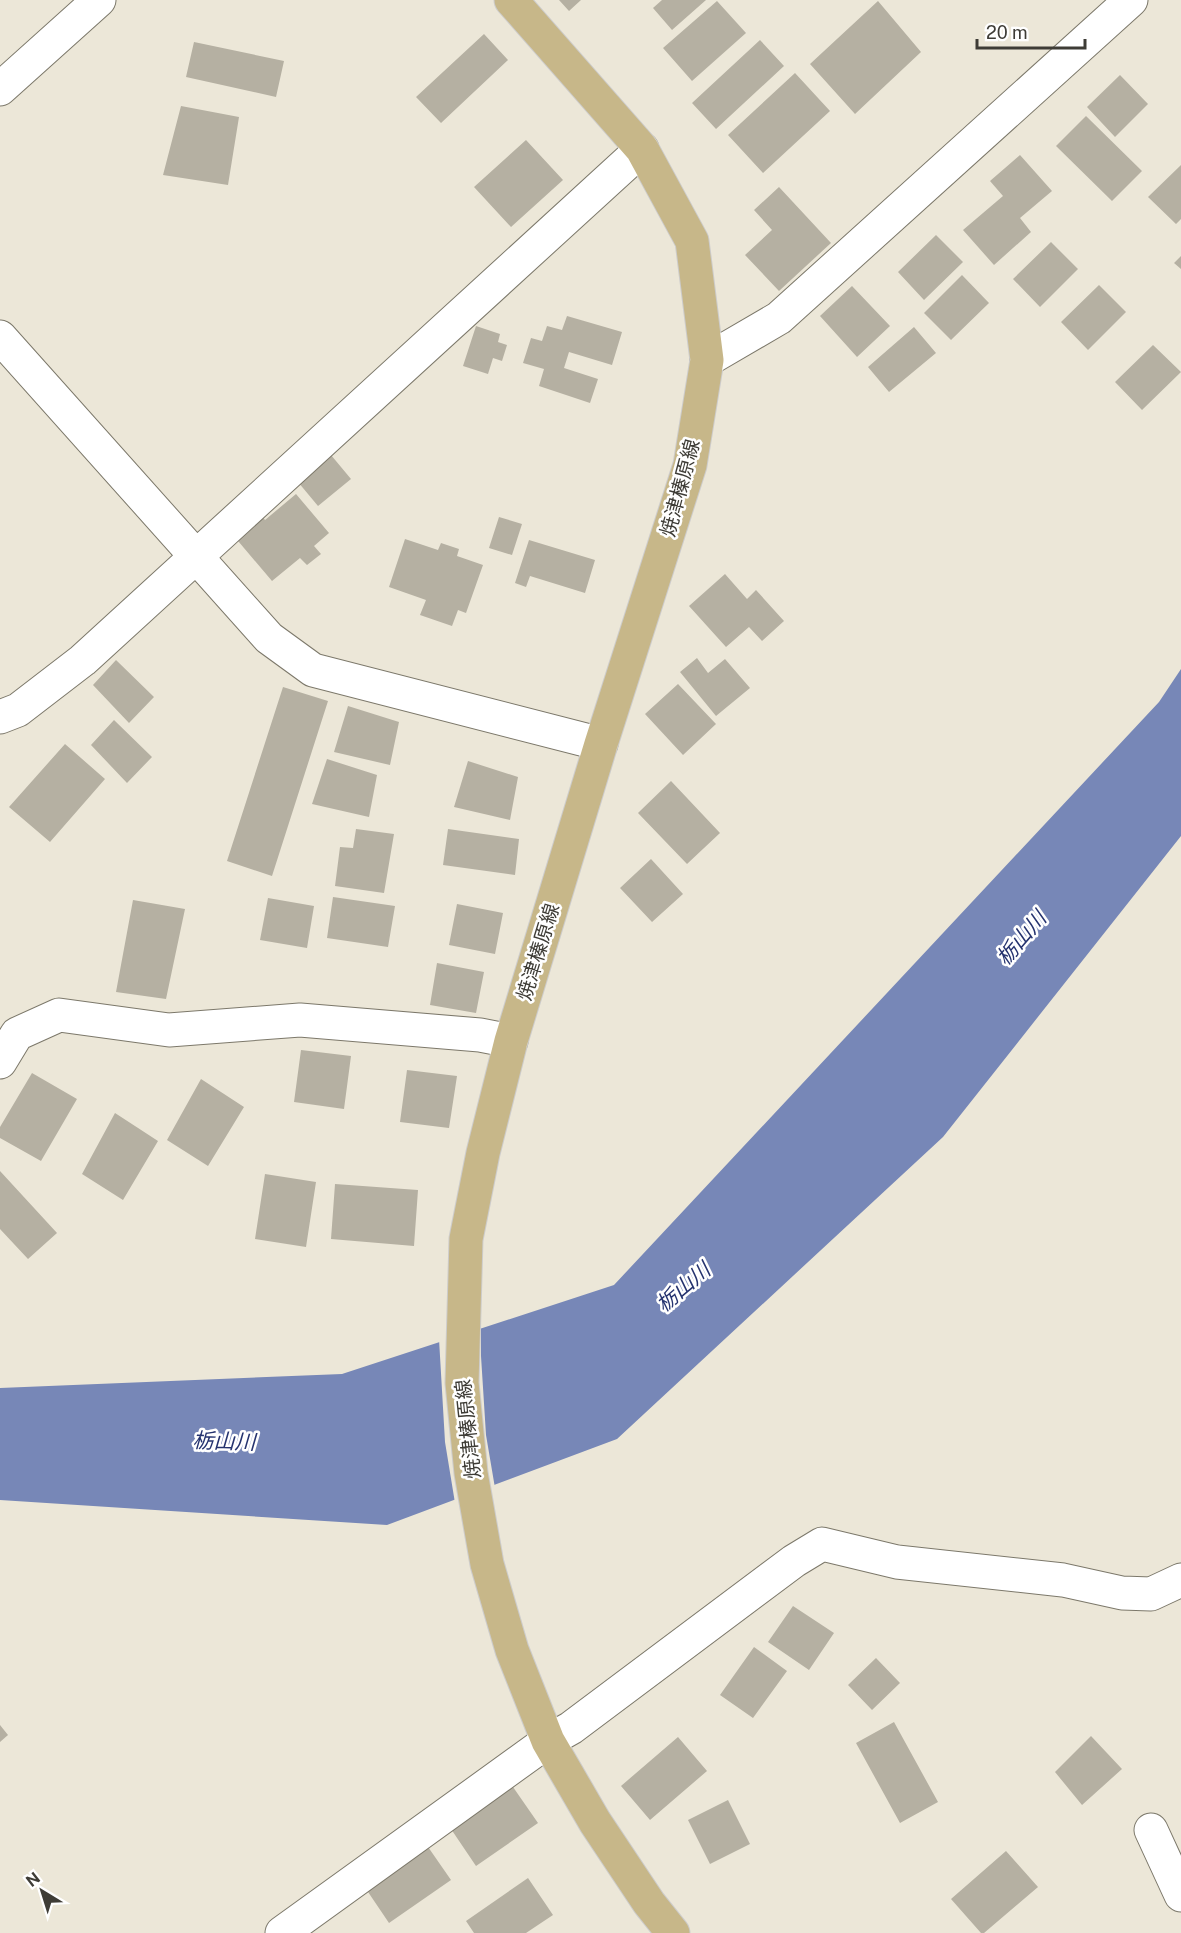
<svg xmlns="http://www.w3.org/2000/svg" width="1181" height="1933" viewBox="0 0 1181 1933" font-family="'Public Sans','Noto Sans JP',sans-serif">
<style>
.water{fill:#7787b7}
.pier{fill:#ece7d8}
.building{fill:#b5b0a2}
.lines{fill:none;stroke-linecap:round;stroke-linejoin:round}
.minor-casing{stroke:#7c786a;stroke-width:35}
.major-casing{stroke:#cdcccb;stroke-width:35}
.minor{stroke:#fff;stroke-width:33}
.major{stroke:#c7b789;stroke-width:33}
.labels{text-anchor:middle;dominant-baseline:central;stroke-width:5;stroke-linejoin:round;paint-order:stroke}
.street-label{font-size:20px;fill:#3e3c36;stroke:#fff}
.water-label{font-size:21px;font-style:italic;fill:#25336f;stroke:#fff}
</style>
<rect width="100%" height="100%" fill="#ece7d8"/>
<!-- water -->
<path class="water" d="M1181,669V836L943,1137L617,1439L387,1525L0,1500V1388L342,1374L614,1285L1159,702Z"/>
<!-- pier -->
<path class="pier" d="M481,1325V1356L486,1435L495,1488L455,1503L445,1442L439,1339Z"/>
<!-- building -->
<path class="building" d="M559,0H581L569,11Z
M662,0H706L672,30L653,8Z
M717,1L746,33L692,81L663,48Z
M878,1L921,52L855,114L810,64Z
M484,34L508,60L441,123L416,97Z
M760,40L784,66L716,129L692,103Z
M194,42L284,61L276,97L186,77Z
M795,73L830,111L763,173L728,135Z
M1120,75L1148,104L1115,137L1087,107Z
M181,106L239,117L228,185L163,175Z
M1086,116L1142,171L1112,201L1056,146Z
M526,140L563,180L511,227L474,187Z
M1020,155L1052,191L1020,218L1031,232L994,265L963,230L1003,196L990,181Z
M1181,165V219L1176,224L1148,197Z
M779,187L831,243L779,291L745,255L772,230L754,210Z
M936,235L963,262L924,300L898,272Z
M1051,242L1078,269L1040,307L1013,279Z
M1181,256V269L1174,263Z
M962,275L989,303L951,340L924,313Z
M1099,285L1126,312L1088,350L1061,322Z
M852,286L890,326L857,357L820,316Z
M567,316L622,332L612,365L569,352L564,368L598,379L590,403L539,386L544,369L523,363L531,338L542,341L547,326L562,330Z
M476,326L500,334L498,342L507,345L502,361L493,358L488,374L463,366Z
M914,327L936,353L889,392L868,367Z
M1153,345L1181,372L1142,410L1115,382Z
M331,455L351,479L318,506L298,482Z
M296,494L329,533L314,546L321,554L307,565L300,558L272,581L233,535L262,516L265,520Z
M499,517L522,524L512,555L489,548Z
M405,539L438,550L441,543L459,549L457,556L483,565L466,613L458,610L452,626L420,615L426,600L389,587Z
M529,540L595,560L585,593L530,576L526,587L515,583Z
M725,574L747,599L756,590L784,621L762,641L749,627L726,647L689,606Z
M697,658L708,673L725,659L750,688L716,716L680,672Z
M116,660L154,697L129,723L93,685Z
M678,684L716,724L683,755L645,714Z
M283,687L328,701L272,876L227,861Z
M348,706L399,722L390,765L334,752Z
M114,720L152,757L127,783L91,745Z
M65,744L105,779L50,842L9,807Z
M327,759L377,775L369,817L312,804Z
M468,761L518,777L510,820L454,807Z
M671,781L720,833L687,864L638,813Z
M356,829L394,834L384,893L335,886L340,847L353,848Z
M448,829L519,839L515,875L443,865Z
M651,859L683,894L652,922L620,888Z
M333,897L395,906L388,947L327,938Z
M268,898L314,906L307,948L260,940Z
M133,900L185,909L166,999L116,992Z
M457,904L503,913L495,954L449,945Z
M437,963L484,972L476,1013L430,1005Z
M301,1050L351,1056L344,1109L294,1102Z
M407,1070L457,1076L449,1128L400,1122Z
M32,1073L77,1099L41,1161L0,1138V1127Z
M201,1079L244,1107L208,1166L167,1140Z
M115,1113L158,1141L123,1200L82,1174Z
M0,1171L57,1233L28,1259L0,1229Z
M265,1174L316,1182L306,1247L255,1239Z
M335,1184L418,1190L414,1246L331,1239Z
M793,1606L834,1633L809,1670L768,1642Z
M754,1647L787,1671L753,1718L720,1695Z
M876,1658L900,1683L872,1710L848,1685Z
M894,1722L938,1802L900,1823L856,1743Z
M0,1725L8,1735L0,1742Z
M1091,1736L1122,1769L1082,1805L1055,1772Z
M678,1737L707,1771L650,1820L621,1786Z
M513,1787L538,1823L476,1866L451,1829Z
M728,1800L750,1844L710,1864L688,1820Z
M426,1844L451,1880L389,1923L364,1886Z
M1006,1851L1038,1887L984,1933H981L951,1899Z
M528,1878L553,1915L526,1933H474L466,1921Z"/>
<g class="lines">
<defs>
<path id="minor" d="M0,89L99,0
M0,337L269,638L313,670L601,744
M707,360L779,318L1131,0
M0,717L18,710L83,660L642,149
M0,1062L17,1034L59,1015L169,1030L300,1020L480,1035L511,1041
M1151,1830L1181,1895
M282,1933L548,1741L571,1728L794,1561L822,1544L897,1562L1063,1580L1122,1593L1151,1594L1181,1580"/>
<path id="major" d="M511,0L642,149L692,241L707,360L690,465L601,744L511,1041L483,1153L466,1239L462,1383L471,1473L487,1564L512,1650L548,1741L595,1822L649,1903L673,1933"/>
</defs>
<!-- minor casing -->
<use href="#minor" class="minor-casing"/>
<!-- major casing -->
<use href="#major" class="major-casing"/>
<!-- minor -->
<use href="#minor" class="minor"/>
<!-- major -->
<use href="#major" class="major"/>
</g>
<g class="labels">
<!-- street labels -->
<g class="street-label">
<text transform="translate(680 488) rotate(-75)">焼津榛原線</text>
<text transform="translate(538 952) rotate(-73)">焼津榛原線</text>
<text transform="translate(468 1429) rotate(-96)">焼津榛原線</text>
</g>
<!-- water labels -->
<g class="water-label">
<text transform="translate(1021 938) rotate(-49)">栃山川</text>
<text transform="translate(683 1287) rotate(-40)">栃山川</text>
<text transform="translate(224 1441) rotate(2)">栃山川</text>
</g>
</g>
<!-- north arrow -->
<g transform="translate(42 1891) rotate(322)" stroke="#ffffff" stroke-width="4.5" paint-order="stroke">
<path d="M0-4.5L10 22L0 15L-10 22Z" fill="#3e3c36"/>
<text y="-9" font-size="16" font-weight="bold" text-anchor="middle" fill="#3e3c36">N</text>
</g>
<!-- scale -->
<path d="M977 39v9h108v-9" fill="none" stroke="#3e3c36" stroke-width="3"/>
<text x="986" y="39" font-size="18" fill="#3e3c36" stroke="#ffffff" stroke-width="4.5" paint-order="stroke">20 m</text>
</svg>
